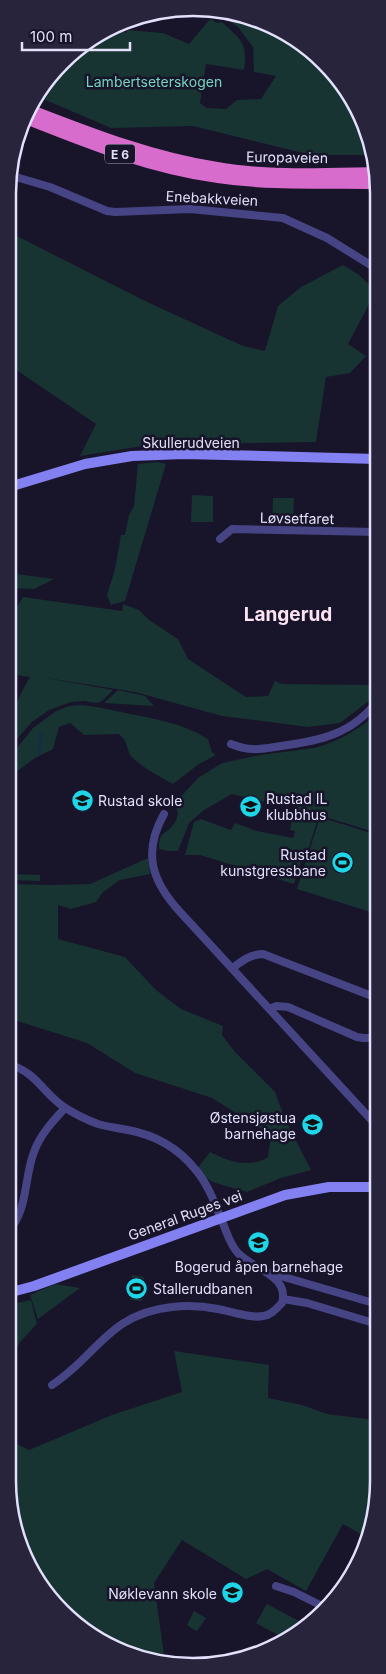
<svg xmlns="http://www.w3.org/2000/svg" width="386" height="1674" viewBox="0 0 386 1674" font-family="Inter,sans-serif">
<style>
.green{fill:#173332}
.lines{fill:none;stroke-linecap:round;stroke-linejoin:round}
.stream{stroke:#152a4d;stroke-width:2}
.minor{stroke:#464484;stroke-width:8}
.secondary{stroke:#8380f2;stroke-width:10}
.trunk{stroke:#d86ccd;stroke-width:12}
.labels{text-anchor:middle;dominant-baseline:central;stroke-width:5;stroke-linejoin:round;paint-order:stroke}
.shield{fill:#18142a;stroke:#a6a3bd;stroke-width:1}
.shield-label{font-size:12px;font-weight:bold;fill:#e3e0fc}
.park-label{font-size:14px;fill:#72d6bd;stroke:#18142a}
.street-label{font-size:14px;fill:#e3e0fc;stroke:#18142a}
.poi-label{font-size:14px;fill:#e3e0fc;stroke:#18142a;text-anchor:start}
.district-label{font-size:19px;font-weight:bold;fill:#fce2f2;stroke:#18142a}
.rim{fill:none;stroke:#e3e0fc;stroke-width:2.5}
</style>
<rect width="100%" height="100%" fill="#18142a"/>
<!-- green -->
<path class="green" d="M228,12L275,27L324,62L359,111L373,155H311L193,126L111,128L36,96L80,46L121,26H123L122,31L127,33V30L163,33L189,44L210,19L217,23L222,22C241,40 248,42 244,70L206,64L200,103L207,108L226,109L237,100L261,99L276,76L254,72L253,47L238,27L225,18Z
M9,232L145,301L243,346L265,351L278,306L301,287L343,265L359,275L376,291L348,344L366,356L350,373L326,377L316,442L149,445L80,456L96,424L9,365Z
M157,462L166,464L125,601L111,605L107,595L115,569L121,535H125L129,515L134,506L138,464Z
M192,495L213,496V522H191Z
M273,498H294L293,525L272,524Z
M9,573L54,579L34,589L9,588Z
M23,597L122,611L123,604L139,610L149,620L178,639L188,659L246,697L268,696L275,681L282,684L377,685V692L374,697L340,723L308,727L222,716L135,692L40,677L113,690L102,701L97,703L84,701L71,702L49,710L32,722L8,749C8,719 15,703 30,677L9,674V603L17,607Z
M118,690L145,696L154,706L104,703Z
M80,705C96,706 111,710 126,713C155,719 182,723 208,739L212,752L216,755L199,764L173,784C159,776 144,769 132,757C126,750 128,739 118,734L84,735L70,723L59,727L53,749L35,758L16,772V749L33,728L56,711L69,706Z
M377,713V833L319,815L307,854L304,853L294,884L200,855H185L194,822L201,819L231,830L235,823L257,831L293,838L295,831L290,830L296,799L266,793L264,802L232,794L204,810L189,823L178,851H168L159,849C159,830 165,836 173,825C176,822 177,817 178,813L175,803L198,778L222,763L260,755L314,748C338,742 360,729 377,713Z
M320,817L377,835V914L297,889Z
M148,858L150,874L120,880L103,892L96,902L71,909L58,905V939L125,957L156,990L181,1009L223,1026L222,1035L235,1052L275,1092L285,1119L311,1170L281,1178L247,1192L212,1182L196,1170L210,1152C228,1161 249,1169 268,1157L271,1135L212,1098L135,1073L87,1043L8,1018V884L50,885L90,884Z
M8,874L40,875V881L8,880Z
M8,1161H18L11,1206L8,1213Z
M132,1275L144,1277L142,1301L130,1300Z
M55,1284L80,1288L38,1319L30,1295Z
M31,1300L37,1324L20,1342L8,1366V1305Z
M174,1351L269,1365L268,1398L302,1405L327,1414L367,1419L377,1422V1505L366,1537L343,1524L306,1591L267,1569L246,1579L182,1540L154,1583L165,1662L111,1647L54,1604L22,1552L8,1481V1441L15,1443L29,1450L112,1415L182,1392Z
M267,1604L308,1626L285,1639L256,1623Z
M194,1611L206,1618L198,1630L196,1631L187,1625Z"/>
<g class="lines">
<!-- stream -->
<path class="stream" d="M39,754L41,734"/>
<!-- minor -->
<path class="minor" d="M214,9L217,10
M9,175L50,187L107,211L115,212L190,209L283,218L327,238L377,269
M220,539L232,529L377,532
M231,744C251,752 261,749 281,746C319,741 353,734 377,701
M164,814C142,853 152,882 181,913L377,1126
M233,968C242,960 251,954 263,954L377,998
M270,1009L276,1006L288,1007L357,1037L363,1038H377
M8,1064C39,1073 43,1095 67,1109C77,1115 87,1120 98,1124C108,1127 118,1128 128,1130C155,1135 178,1148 195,1169C209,1185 216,1207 224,1226C228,1236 231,1246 238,1253C252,1269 290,1275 282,1303C276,1309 271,1315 263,1316C251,1319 230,1311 218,1309C203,1306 187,1305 172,1307C108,1314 98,1355 52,1385
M8,1231C28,1212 24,1177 34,1152C40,1135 53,1121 65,1108
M270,1273L377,1304
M283,1299L307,1303L377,1324
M276,1586L294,1592L324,1607"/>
<!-- secondary -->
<path class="secondary" d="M9,487L85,464L132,456L184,454L377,459
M8,1293L34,1286L285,1195L329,1187H377"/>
<!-- trunk -->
<path class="trunk" d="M29,110C91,134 152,158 217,168C269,177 325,174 377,173
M26,118C89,143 151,168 218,177C271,185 324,182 377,183"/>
</g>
<!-- icons -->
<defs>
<symbol id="school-disc" viewBox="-11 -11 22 22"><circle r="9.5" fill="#1fd5e8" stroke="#18142a"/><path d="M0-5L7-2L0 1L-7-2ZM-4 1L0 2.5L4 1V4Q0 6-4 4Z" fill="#111"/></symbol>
<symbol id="stadium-disc" viewBox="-11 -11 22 22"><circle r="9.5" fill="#1fd5e8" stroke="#18142a"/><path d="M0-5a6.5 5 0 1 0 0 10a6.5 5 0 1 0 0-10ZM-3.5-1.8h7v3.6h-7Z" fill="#111"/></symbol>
</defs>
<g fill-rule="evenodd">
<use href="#school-disc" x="70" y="788" width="25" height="25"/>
<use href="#school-disc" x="238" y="794" width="25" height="25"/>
<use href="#stadium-disc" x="330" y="850" width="25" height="25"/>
<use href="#school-disc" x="300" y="1112" width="25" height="25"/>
<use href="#school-disc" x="246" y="1230" width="25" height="25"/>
<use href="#stadium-disc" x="124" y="1276" width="25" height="25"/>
<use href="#school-disc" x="220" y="1580" width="25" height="25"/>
</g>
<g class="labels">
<!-- shield labels -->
<rect class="shield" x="105" y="144.5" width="30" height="19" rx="4"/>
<g class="shield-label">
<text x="120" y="154">E 6</text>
</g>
<!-- park labels -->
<g class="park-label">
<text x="154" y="81">Lambertseterskogen</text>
</g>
<!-- street labels -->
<g class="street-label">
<text transform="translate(287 157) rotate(1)">Europaveien</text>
<text transform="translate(212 198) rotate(3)">Enebakkveien</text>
<text x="191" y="442">Skullerudveien</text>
<text transform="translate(297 518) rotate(1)">Løvsetfaret</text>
<text transform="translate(185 1215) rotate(-20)">General Ruges vei</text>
</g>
<!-- poi labels -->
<g class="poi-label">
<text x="266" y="798">Rustad IL<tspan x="266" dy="16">klubbhus</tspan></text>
<text x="98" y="800">Rustad skole</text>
<text x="326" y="854" text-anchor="end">Rustad<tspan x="326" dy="16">kunstgressbane</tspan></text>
<text x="296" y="1117" text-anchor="end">Østensjøstua<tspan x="296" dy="16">barnehage</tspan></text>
<text x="259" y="1266" text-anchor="middle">Bogerud åpen barnehage</text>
<text x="153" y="1288">Stallerudbanen</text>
<text x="217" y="1593" text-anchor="end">Nøklevann skole</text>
</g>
<!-- district labels -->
<g class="district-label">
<text x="288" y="614">Langerud</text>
</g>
</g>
<!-- crop -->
<path d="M0 0H386V1674H0ZM193 16H193A177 177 0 0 1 370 193V1481A177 177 0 0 1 193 1658H193A177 177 0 0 1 16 1481V193A177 177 0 0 1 193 16Z" fill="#28243b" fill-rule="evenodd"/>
<path class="rim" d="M193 16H193A177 177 0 0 1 370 193V1481A177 177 0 0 1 193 1658H193A177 177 0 0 1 16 1481V193A177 177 0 0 1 193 16Z"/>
<!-- scale -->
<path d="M22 42v8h108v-8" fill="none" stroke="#e3e0fc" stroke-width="2.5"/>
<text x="30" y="42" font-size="15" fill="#e3e0fc" stroke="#18142a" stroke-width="4" paint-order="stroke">100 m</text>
</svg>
